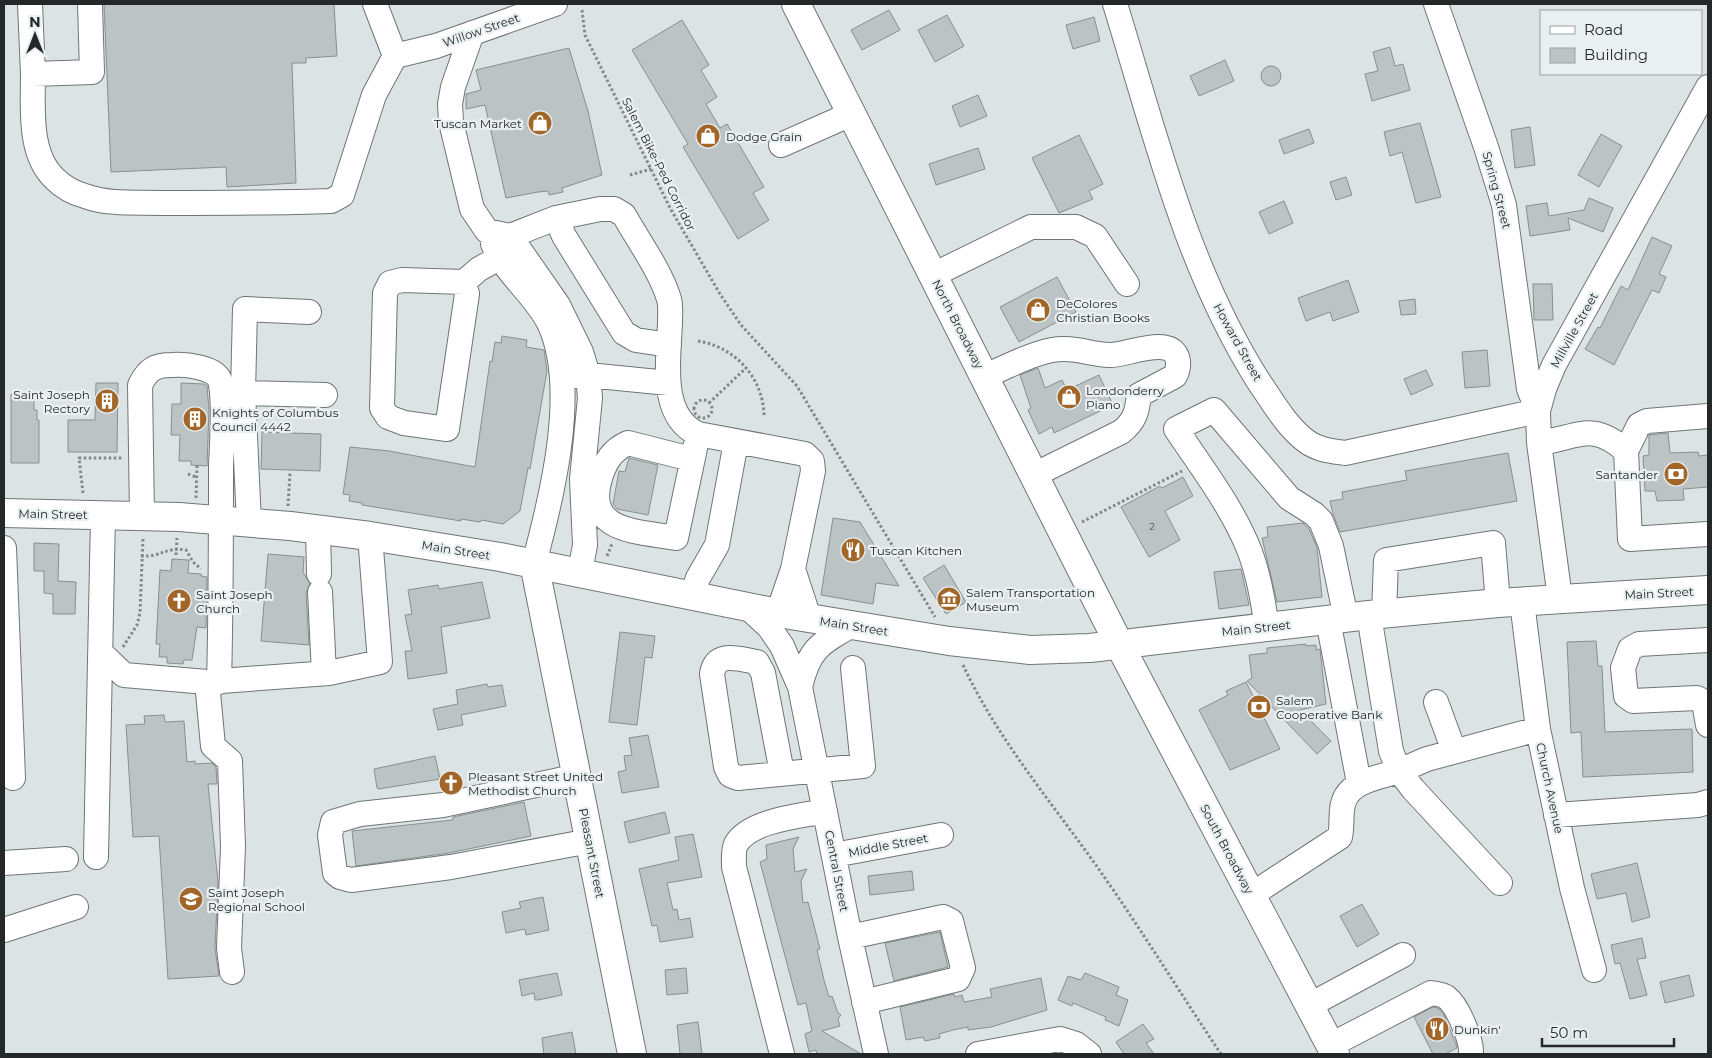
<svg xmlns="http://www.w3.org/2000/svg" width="1712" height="1058" viewBox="0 0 1712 1058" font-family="Montserrat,sans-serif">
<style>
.building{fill:#bcc3c5;stroke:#888f91}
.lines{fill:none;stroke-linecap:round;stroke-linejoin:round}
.minor-casing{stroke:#6f7577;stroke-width:26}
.major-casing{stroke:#6f7577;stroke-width:30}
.path{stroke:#828788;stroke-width:3;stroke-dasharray:2.5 2.5;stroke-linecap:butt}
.minor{stroke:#fff;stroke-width:24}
.major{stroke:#fff;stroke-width:28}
.labels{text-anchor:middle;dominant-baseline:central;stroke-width:4.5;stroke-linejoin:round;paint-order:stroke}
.number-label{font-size:10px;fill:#4b4f50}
.street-label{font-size:12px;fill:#252829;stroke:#e9f0f2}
.poi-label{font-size:12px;fill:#252829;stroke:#e9f0f2;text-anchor:start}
</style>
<rect width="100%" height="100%" fill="#dce3e5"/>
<!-- building -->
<path class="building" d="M104,4H334L337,56L306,58V63H292L296,183L227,187L226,167L111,172Z
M889,10L900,30L862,50L851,30Z
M947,15L964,46L935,62L918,30Z
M1094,17L1100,41L1073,49L1066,25Z
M682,20L709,65L701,70L717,97L706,104L720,128L727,124L764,187L753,193L769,220L738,239L683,147L688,144L632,50Z
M1390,47L1395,66L1403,64L1410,90L1372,101L1365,74L1378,71L1373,52Z
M569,48L588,111L602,175L562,188L563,192L549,195L548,191L538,192L506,198L485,105L466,109V94L481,90L476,70Z
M1225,60L1234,81L1199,96L1190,76Z
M1261 76a10 10 0 1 1 20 0a10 10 0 1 1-20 0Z
M978,95L987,116L960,127L952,106Z
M1420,123L1441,197L1416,203L1402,152L1390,156L1384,132Z
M1530,127L1535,165L1515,168L1511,130Z
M1309,129L1314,143L1284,154L1279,140Z
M1601,134L1622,146L1599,187L1578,175Z
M1079,135L1103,184L1089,191L1093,199L1059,213L1032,158Z
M978,148L985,169L936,185L929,164Z
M1346,177L1352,195L1336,200L1330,182Z
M1589,198L1613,208L1603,232L1568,218L1570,230L1530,236L1526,206L1547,203L1549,216L1584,210Z
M1284,201L1293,223L1269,234L1259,212Z
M1652,237L1672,246L1659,274L1666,277L1659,293L1652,290L1614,365L1585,349L1598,327L1600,328L1621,286L1628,290Z
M1057,277L1076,312L1019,342L1000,307Z
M1348,280L1359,312L1333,321L1330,312L1306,321L1298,298Z
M1533,284H1552L1553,320H1534Z
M1415,299L1416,314L1401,315L1399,301Z
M502,336L527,340L526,347L544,350L547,371L530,469L528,468L520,511L503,524L481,520L480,522L461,519V521L362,505V503L349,501L350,495L343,494L350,447L389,451L475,467L490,361L492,362L495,342L501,343Z
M1487,350L1490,386L1465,388L1462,352Z
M1038,368L1045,388L1062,380L1067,390L1099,375L1113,405L1054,433L1052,427L1039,434L1028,410L1031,408L1020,375Z
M1426,370L1433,385L1411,395L1404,379Z
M96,383H118L117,452H68V420H95Z
M181,383L204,384L207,386L209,410L207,466L191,465V461H179L180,435H171L172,404H181Z
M11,394H34V410H37V420H39V463H11Z
M262,432L321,434L320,471L261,469Z
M1668,433L1670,453L1698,452L1699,456L1708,455V487L1683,489L1684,500L1657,501L1655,491H1645L1643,456L1649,455V435Z
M1508,453L1517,501L1340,532L1333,514L1330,501L1343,499L1342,492L1407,480L1405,471Z
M629,458L658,465L648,515L617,509L613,504L619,471L625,472Z
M1183,477L1193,496L1165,511L1180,540L1149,557L1121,507L1160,486L1162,488Z
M833,518L860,522L899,586L876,583L873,604L821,595Z
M1303,523L1309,529L1317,547L1322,597L1277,602L1262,538L1268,537L1267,527Z
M34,543L59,544L58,581L76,582L75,614H53V594L44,593V571H34Z
M268,554L304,557L303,572L310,584L306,593L309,645L261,641Z
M172,559L189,560L188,573L201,574V576L207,577L206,628L197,627L192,660H184L183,664L167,663V657H159L160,644H156L160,570L171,571Z
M944,565L966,602L946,614L923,578Z
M1241,569L1249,605L1219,609L1214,572Z
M482,582L490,618L441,627L447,673L408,679L405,651H412L405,615L412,614L408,590L438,585L439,589Z
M620,632L655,636L652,658L645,657L637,725L609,722Z
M1596,641L1598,666H1602L1605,732L1692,729L1693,772L1583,777L1581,732L1571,733L1567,642Z
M1306,644V646L1316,645V650L1320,649L1326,704L1300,710L1331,741L1317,754L1247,681L1252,678L1249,655L1267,653V648Z
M1246,682L1280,749L1230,770L1199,710L1228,695L1226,691Z
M487,684L488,687L502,685L506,706L461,715L463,725L438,730L433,709L458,704L456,690Z
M164,715L165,722L184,721L187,762L195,761V764L212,763L216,767L217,784H208L218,882L215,948L219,976L168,979L159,836L133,837L126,725L145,724L144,716Z
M648,735L659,787L622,793L618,772L626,770L624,756L632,755L629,738Z
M435,756L440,779L379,789L377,788L374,769Z
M524,802L531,836L449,853L356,866L352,831L453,820V817Z
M665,812L670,833L629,843L624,822Z
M693,834L702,877L667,883L673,910L677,909L679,920L690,918L693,937L660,942L657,925L652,926L639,869L679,860L675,837Z
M799,837L793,849L795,872L807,869L801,881L803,903L808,902L820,949L817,950L824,980L829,997L832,996L838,1013L841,1015L838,1019L840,1026L822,1031L861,1054H817L816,1050L809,1052L805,1034L812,1031L806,1003L798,1005L760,862L767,859L766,845Z
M1637,863L1650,917L1632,922L1626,893L1597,899L1591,874Z
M912,871L914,890L870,895L868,876Z
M543,897L549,930L526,935L525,929L506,933L502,912L521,908L519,902Z
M1362,904L1379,934L1357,947L1340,916Z
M940,932L948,967L894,981L885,943Z
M1642,938L1646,958L1637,959L1647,995L1630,999L1620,963L1615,964L1611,945Z
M686,968L688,993L667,995L665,970Z
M557,973L562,995L538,1000H535L534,993L522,996L519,980Z
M1085,973L1119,987L1116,995L1128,1000L1119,1026L1105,1020L1106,1017L1073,1003L1072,1006L1058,1000L1068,976L1081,980Z
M1689,975L1694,996L1665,1003L1660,982Z
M1041,978L1047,1010L991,1027L968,1030V1027L953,1030L939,1034L940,1038L925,1041L923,1037L906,1040L900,1007L954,994L955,997L962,995L964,1002L992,997L990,989Z
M1433,1007L1438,1008L1444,1015L1456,1044L1457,1048L1445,1054H1433L1414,1017Z
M698,1022L702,1054H680L677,1025Z
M1143,1024L1154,1039L1146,1043L1154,1054H1124L1116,1042Z
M572,1032L576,1054H544L542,1038Z"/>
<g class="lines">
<defs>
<path id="minor" d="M30,4L33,74
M90,4L92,72L33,74C33,107 28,154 55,179C63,187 74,193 85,196C109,205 139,202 164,203C220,203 275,203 331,201L342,195L374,95L395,56
M375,4L395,56L436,46L555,4
M1115,4C1155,133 1186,267 1259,382C1273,402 1286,426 1306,441C1318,450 1331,451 1345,453L1538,411L1529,389L1504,205L1486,147L1436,4
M472,33L453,87L450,104L451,122L472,209L487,231L510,236L556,218L600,209H614L624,215C639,242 660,270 669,299C671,306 670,315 670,322C669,357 658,416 698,434L805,454L812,461L813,471L793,569L809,618
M781,145L851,114
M556,218L564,236L624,333L636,340L669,345
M510,236L558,305L581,352L588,375L590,398L582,479L585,545L580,572
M493,244C505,273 533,293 548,321C580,385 552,497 534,563
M933,275L1031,227H1076L1095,236L1127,284
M464,282L467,294L447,429L404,423L388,417L382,408L385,293L390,283L402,280L464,282L479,269L499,258
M573,376L588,375L668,383
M984,376C1006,368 1029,354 1052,350C1072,346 1089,354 1109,355C1126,356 1168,335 1177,357C1179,363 1178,370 1175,376L1139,395C1137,412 1135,421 1121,432L1034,475
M243,393L325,395
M1708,416L1647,421L1639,425L1626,451L1630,539L1708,534
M1539,443C1578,438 1591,420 1626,451
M691,459L628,443C612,450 605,462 600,478C584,533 638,531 676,538L698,434
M142,516L140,385C148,369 155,365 172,365C185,364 216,367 220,381C225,397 222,446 221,465C221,537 221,609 219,682
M249,523L243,393L245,309L309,312
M318,529L319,574
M4,548L13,778
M320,592L324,673
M692,595L698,578L717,545L736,442
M1560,598L1539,443L1538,411L1544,389L1554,365L1708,87
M1522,602L1538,729L1572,888L1594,970
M746,606L769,627L782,646L800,687L850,937L876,1054
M778,613L793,569
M1384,614L1386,560L1493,543L1498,603
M1328,620L1359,783
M1267,627C1263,602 1259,576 1250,552C1233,508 1202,468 1176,429L1214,410L1289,498L1314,514L1321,521L1331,546L1346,618
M1708,640L1639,644L1630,649L1623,668L1626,696L1633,701L1697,698L1704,702L1708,725
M102,654L124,675L207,682L329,673L380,662L370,536
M207,682L213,746L230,761L233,846L229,948L232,972
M800,687C809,649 819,644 852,625
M1436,702L1454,751
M782,773L763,673L757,662C739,659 716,650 712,674L726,767L730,775L738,778L863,766L853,668
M578,776L443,805L360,814L333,822L330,835L335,873L340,877L351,880L451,867L590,841
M1556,815L1698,805L1708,802
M834,855L941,835
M96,857L103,515
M4,863L66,859
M1500,883L1413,789L1399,771L1427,759L1538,729
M1251,895L1340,837C1342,828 1341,819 1342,810C1344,781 1377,778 1399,771L1391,751L1369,615
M4,930L76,907
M850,937L943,917L951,921L963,968L958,979L864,1002
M1310,1005L1403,955
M1331,1045L1431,993C1437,994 1442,994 1446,997C1458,1006 1472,1040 1471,1054
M782,1054L734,867C734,861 733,850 736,844C750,820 801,816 825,811
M978,1054L1060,1039L1076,1044L1089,1054"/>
<path id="major" d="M796,4L1119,644L1335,1054
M4,513L179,517L290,526L370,536L500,557L778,613L949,641L1030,650L1090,648L1369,615L1498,603L1708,590
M534,563L632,1054"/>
</defs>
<!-- minor casing -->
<use href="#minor" class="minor-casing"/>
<!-- major casing -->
<use href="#major" class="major-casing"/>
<!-- path -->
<path class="path" d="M582,10L585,35L670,208L720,294L741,325L797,386L935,617
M630,175L651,169
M698,341C735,347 764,378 764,417
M694 409a9 9 0 1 1 18 0a9 9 0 1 1-18 0Z
M709,403L746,368
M188,474L196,477
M83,493L79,458H123
M196,498L197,465
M288,506L290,473
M1082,522L1182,471
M176,555L177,538
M141,556C163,557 164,547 186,550L193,562L201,569
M607,556L612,544
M123,647L137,625L140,613L143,538
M963,665C996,736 1048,798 1093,861C1138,924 1178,990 1221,1054"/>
<!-- minor -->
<use href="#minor" class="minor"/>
<!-- major -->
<use href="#major" class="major"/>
</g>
<!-- icons -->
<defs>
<symbol id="shop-disc" viewBox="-11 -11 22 22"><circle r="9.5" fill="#a26728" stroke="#e9f0f2"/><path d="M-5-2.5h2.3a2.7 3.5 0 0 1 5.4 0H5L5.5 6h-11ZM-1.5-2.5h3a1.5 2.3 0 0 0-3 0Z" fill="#fff"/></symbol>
<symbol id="building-disc" viewBox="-11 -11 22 22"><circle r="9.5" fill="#a26728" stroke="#e9f0f2"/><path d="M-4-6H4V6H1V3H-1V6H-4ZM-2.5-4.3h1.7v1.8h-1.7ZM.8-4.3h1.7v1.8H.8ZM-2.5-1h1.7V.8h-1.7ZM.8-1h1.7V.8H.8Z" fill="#fff"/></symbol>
<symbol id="bank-disc" viewBox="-11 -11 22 22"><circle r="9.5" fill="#a26728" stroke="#e9f0f2"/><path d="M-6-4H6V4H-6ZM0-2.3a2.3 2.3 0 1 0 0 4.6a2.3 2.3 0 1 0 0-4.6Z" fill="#fff"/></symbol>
<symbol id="restaurant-disc" viewBox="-11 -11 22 22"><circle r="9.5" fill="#a26728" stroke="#e9f0f2"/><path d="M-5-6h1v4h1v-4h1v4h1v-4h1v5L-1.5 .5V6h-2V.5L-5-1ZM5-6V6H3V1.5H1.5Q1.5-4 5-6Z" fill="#fff"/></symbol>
<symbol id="museum-disc" viewBox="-11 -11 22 22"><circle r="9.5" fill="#a26728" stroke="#e9f0f2"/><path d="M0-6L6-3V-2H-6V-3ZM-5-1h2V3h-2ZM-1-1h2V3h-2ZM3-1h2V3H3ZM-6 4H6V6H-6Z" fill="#fff"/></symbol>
<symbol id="church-disc" viewBox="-11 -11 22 22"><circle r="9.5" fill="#a26728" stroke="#e9f0f2"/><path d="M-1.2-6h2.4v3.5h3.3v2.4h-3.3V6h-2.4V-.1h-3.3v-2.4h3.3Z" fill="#fff"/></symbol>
<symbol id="school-disc" viewBox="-11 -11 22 22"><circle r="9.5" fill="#a26728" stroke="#e9f0f2"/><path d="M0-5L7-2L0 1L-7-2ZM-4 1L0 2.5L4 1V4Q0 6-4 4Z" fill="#fff"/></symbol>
</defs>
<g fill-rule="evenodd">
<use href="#shop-disc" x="526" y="109" width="28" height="28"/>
<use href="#shop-disc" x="694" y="122" width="28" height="28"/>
<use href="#shop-disc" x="1024" y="296" width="28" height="28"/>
<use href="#shop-disc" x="1055" y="383" width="28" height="28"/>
<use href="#building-disc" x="93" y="387" width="28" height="28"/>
<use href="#building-disc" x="181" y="405" width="28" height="28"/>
<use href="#bank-disc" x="1662" y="460" width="28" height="28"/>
<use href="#restaurant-disc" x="839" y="536" width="28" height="28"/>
<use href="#museum-disc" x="935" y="585" width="28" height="28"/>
<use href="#church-disc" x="165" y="587" width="28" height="28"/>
<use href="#bank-disc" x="1245" y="693" width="28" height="28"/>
<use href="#church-disc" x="437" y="769" width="28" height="28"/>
<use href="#school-disc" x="177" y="885" width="28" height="28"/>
<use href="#restaurant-disc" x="1423" y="1015" width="28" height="28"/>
</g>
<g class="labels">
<!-- number labels -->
<g class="number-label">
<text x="1152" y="526">2</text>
</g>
<!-- street labels -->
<g class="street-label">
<text transform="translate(481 30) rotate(-19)">Willow Street</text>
<text transform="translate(659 164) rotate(63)">Salem Bike-Ped Corridor</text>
<text transform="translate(1497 190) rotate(75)">Spring Street</text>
<text transform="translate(958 324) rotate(63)">North Broadway</text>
<text transform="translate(1574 330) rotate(-61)">Millville Street</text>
<text transform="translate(1238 342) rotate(61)">Howard Street</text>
<text transform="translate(53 514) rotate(1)">Main Street</text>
<text transform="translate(456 550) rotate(9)">Main Street</text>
<text transform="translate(1659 593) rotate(-3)">Main Street</text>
<text transform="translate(854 626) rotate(9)">Main Street</text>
<text transform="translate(1256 628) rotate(-6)">Main Street</text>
<text transform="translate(1550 788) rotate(78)">Church Avenue</text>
<text transform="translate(888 845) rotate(-11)">Middle Street</text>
<text transform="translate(1227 849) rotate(62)">South Broadway</text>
<text transform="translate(592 853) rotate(79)">Pleasant Street</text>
<text transform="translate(837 871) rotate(79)">Central Street</text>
</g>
<!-- poi labels -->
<g class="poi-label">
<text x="522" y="123" text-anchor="end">Tuscan Market</text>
<text x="726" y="136">Dodge Grain</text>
<text x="1056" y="303">DeColores<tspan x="1056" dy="14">Christian Books</tspan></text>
<text x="1086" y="390">Londonderry<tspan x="1086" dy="14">Piano</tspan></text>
<text x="90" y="394" text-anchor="end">Saint Joseph<tspan x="90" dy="14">Rectory</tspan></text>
<text x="212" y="412">Knights of Columbus<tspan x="212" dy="14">Council 4442</tspan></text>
<text x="1658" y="474" text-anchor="end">Santander</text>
<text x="870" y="550">Tuscan Kitchen</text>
<text x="966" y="592">Salem Transportation<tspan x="966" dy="14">Museum</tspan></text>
<text x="196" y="594">Saint Joseph<tspan x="196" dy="14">Church</tspan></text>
<text x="1276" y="700">Salem<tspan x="1276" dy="14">Cooperative Bank</tspan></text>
<text x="468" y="776">Pleasant Street United<tspan x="468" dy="14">Methodist Church</tspan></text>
<text x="208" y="892">Saint Joseph<tspan x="208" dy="14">Regional School</tspan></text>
<text x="1454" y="1029">Dunkin'</text>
</g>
</g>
<!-- border -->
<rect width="1712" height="1058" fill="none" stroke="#252829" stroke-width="10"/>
<!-- legend -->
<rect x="1540" y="10" width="162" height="65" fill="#e9f0f2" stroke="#9ba0a2"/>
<rect x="1550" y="26" width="25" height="8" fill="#ffffff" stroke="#9ba0a2"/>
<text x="1584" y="35" font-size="15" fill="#252829">Road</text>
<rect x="1550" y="48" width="25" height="15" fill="#bcc3c5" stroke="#9ba0a2"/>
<text x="1584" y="60" font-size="15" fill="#252829">Building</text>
<!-- north arrow -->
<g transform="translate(35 35)" stroke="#e9f0f2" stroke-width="4" paint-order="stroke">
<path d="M0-4L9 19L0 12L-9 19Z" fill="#252829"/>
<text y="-8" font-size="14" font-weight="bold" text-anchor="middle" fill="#252829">N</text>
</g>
<!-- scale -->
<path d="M1542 1038v8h132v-8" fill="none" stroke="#252829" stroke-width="2.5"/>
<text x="1550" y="1038" font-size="15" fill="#252829" stroke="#e9f0f2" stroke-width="4" paint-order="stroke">50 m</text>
</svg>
